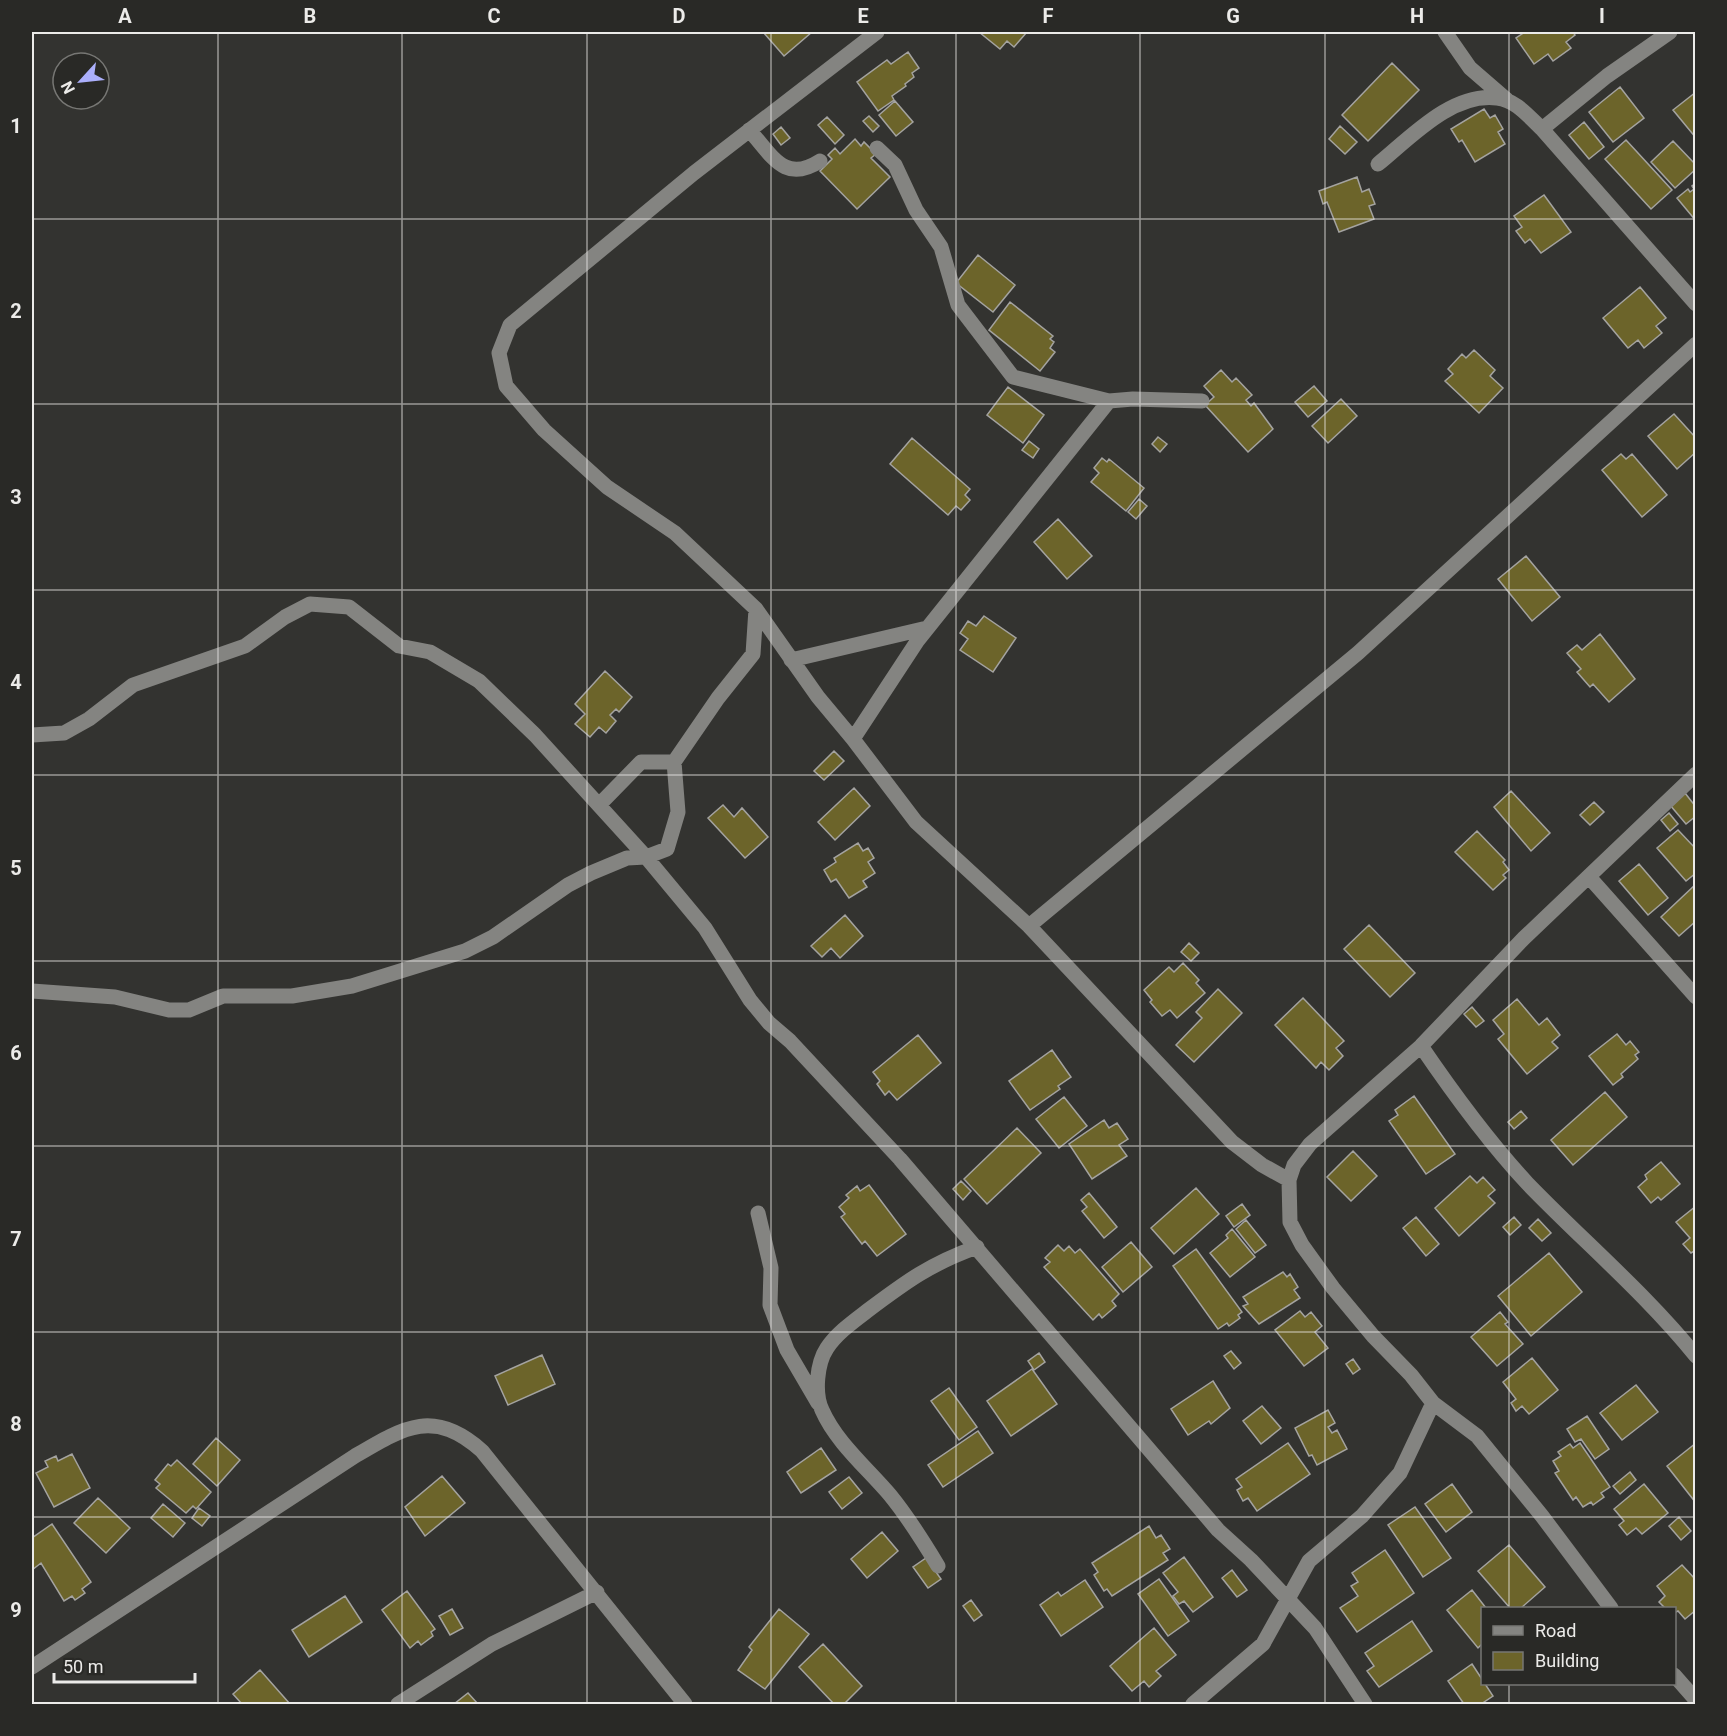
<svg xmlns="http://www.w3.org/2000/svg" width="1727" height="1736" viewBox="0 0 1727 1736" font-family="Roboto,sans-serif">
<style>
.building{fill:#6c642a;stroke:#a4a3a0;stroke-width:1.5}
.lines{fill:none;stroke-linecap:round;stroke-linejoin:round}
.minor{stroke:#848481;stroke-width:15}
.grid{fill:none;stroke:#ecebe9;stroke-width:1.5;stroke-opacity:0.55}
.neatline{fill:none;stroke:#ecebe9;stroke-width:2}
.grid-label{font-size:20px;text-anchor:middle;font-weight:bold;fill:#ecebe9}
</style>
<rect width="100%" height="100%" fill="#333330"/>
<!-- building -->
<path class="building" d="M763,32H812L784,56Z
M979,32H1027L1014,47L1007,41L1000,49Z
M1525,32H1573L1575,35L1566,42L1571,48L1553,61L1548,54L1534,64L1516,38Z
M908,52L919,68L912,73L914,77L905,84L906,86L892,96L894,100L878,111L857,82L887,60L891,64Z
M1392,63L1419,90L1368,141L1342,115Z
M1620,87L1644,118L1613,142L1589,112Z
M1696,92V138L1673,110Z
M895,101L913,122L896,136L879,115Z
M1484,109L1490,118L1495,115L1503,129L1498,132L1505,144L1475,162L1462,140L1459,142L1451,129Z
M869,116L879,126L873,132L863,121Z
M827,117L844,135L835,144L818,125Z
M1584,122L1604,147L1589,159L1569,135Z
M1340,126L1357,142L1345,154L1329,139Z
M781,127L790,138L781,145L773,134Z
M855,139L861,146L864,142L876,154L871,158L890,177L857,209L820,171L832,159L828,155L835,148L840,154Z
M1626,140L1672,190L1651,209L1605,159Z
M1673,141L1696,165V169L1675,188L1651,162Z
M1357,177L1362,192L1369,189L1375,204L1369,206L1374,219L1339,232L1327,202L1323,204L1319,191Z
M1696,183V221L1677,198L1688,189L1690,192L1694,189L1692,186Z
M1544,195L1571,232L1541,253L1530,239L1525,243L1516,231L1522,227L1514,216Z
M978,255L1015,285L993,312L956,283Z
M1640,287L1666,318L1656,326L1662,333L1644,348L1638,340L1628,348L1603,318Z
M1010,302L1053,336L1050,339L1054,342L1050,348L1055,352L1040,371L989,330Z
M1474,350L1495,370L1490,376L1503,388L1479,413L1445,381L1453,374L1448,369L1462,354L1466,358Z
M1221,370L1232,382L1236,378L1252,395L1246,400L1251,406L1254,403L1273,429L1248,452L1205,405L1214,397L1204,386Z
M1314,386L1327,401L1308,417L1295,402Z
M1008,387L1044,415L1023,443L987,415Z
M1341,399L1357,416L1328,443L1312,426Z
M1674,414L1696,438V452L1677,469L1648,436Z
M1158,437L1167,444L1160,452L1152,444Z
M912,438L970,489L965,495L970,500L961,510L956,506L948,515L890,464Z
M1029,441L1039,449L1033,458L1022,450Z
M1621,454L1626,459L1632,454L1667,495L1642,517L1602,470Z
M1102,458L1107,462L1109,459L1144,488L1126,511L1091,482L1099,473L1094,468Z
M1139,499L1147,506L1136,519L1128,512Z
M1058,519L1092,556L1067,579L1034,542Z
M1526,556L1560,597L1532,621L1498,579Z
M984,616L1016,638L993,672L960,650L968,639L960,633L968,621L976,626Z
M1600,634L1635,679L1609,702L1593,684L1590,687L1577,672L1581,669L1567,653L1577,645L1582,650Z
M605,671L632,697L619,712L616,709L610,715L616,721L606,733L599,727L590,737L575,724L585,714L575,704Z
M834,751L844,761L824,780L814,771Z
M854,788L870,806L835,840L818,822Z
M1511,791L1550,833L1531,851L1494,807Z
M1685,793L1696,807V816L1686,824L1670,805Z
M1594,802L1604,812L1590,825L1580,815Z
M723,805L734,817L742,808L768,837L745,858L708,818Z
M1669,813L1678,824L1670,831L1661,820Z
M1678,830L1696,849V873L1686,881L1657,848Z
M1477,831L1505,860L1503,862L1509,870L1503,875L1506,878L1493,890L1455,852Z
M858,843L863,851L868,848L874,858L868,862L875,873L863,881L867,887L849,898L836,879L831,882L824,870L836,862L834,858Z
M1639,864L1668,898L1648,915L1619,881Z
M1696,884V921L1679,936L1661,917Z
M845,915L863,936L840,958L831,948L822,957L811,946Z
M1369,925L1415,973L1390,997L1344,949Z
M1189,943L1199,953L1191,961L1181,952Z
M1183,963L1199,980L1196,983L1205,993L1177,1018L1170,1010L1162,1016L1150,1002L1152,1000L1144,990L1169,967L1174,972Z
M1218,989L1242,1013L1194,1062L1176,1045L1202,1018L1196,1012Z
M1303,998L1344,1041L1336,1048L1343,1056L1329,1070L1321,1062L1316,1068L1275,1025Z
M1517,999L1539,1025L1547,1018L1560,1035L1552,1042L1558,1048L1527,1074L1498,1039L1504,1034L1493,1020Z
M1472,1007L1484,1021L1476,1027L1464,1014Z
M1617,1034L1626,1045L1630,1041L1639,1052L1635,1055L1638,1059L1621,1074L1623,1077L1613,1085L1589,1056Z
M918,1035L941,1063L897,1100L889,1091L885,1095L877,1084L880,1081L873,1072Z
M1052,1050L1071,1077L1058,1086L1060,1089L1030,1110L1009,1081Z
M1605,1092L1627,1117L1573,1165L1551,1140Z
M1414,1096L1455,1154L1426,1174L1389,1121L1398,1115L1395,1110Z
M1064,1097L1087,1126L1059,1148L1036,1119Z
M1521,1111L1527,1118L1514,1129L1508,1122Z
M1104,1120L1109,1128L1117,1123L1128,1139L1119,1145L1127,1156L1092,1179L1069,1144Z
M1017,1128L1041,1153L987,1204L964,1179Z
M1353,1151L1377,1176L1351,1201L1327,1177Z
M1661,1162L1680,1184L1661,1200L1658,1197L1651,1203L1638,1187L1647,1179L1645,1175Z
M1470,1176L1477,1183L1483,1177L1495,1190L1488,1196L1495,1203L1459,1236L1435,1208Z
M961,1181L971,1191L963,1200L953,1189Z
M869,1185L906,1234L877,1256L865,1241L862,1244L841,1217L845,1214L839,1207L849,1198L846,1195L857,1186L860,1191Z
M1196,1188L1219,1214L1174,1254L1151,1228Z
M1089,1193L1117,1227L1104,1238L1082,1211L1087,1207L1081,1200Z
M1242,1204L1250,1215L1234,1227L1226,1216Z
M1696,1206V1250L1691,1253L1683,1244L1690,1238L1676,1222Z
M1416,1217L1439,1244L1426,1256L1403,1228Z
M1514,1217L1521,1225L1510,1235L1503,1227Z
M1538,1219L1551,1233L1542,1241L1529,1228Z
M1246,1220L1266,1245L1255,1253L1236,1229Z
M1232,1229L1255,1257L1230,1277L1210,1253L1228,1238L1226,1235Z
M1131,1242L1152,1267L1123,1292L1102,1267Z
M1058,1245L1064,1251L1069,1246L1075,1253L1080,1249L1119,1294L1112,1301L1116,1306L1102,1318L1099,1314L1093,1320L1044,1267L1050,1262L1045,1258Z
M1196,1249L1242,1312L1238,1315L1240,1318L1229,1326L1227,1323L1218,1329L1173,1266Z
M1549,1253L1582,1292L1531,1336L1498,1296Z
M1283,1272L1287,1277L1290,1274L1298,1287L1294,1290L1300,1298L1259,1324L1243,1306L1248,1304L1243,1297Z
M1300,1311L1305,1317L1311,1312L1322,1326L1315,1332L1328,1348L1304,1366L1275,1330Z
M1500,1312L1508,1322L1505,1324L1523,1344L1497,1366L1471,1337Z
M1231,1351L1241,1363L1234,1369L1224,1356Z
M1039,1353L1045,1362L1034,1370L1028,1361Z
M542,1355L555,1384L508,1405L495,1376Z
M1532,1358L1558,1390L1529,1414L1522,1406L1516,1411L1511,1403L1516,1399L1503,1382Z
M1353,1359L1360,1369L1353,1374L1346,1364Z
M1032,1369L1057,1404L1011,1436L987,1401Z
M1213,1381L1230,1408L1211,1424L1209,1421L1188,1435L1171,1409Z
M1636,1385L1658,1412L1622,1440L1600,1413Z
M949,1388L977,1427L959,1440L931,1401Z
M1262,1406L1281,1428L1261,1444L1243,1421Z
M1328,1410L1335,1423L1328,1427L1332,1433L1337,1430L1347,1449L1317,1465L1312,1455L1309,1456L1295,1428Z
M1587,1416L1609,1449L1595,1459L1581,1439L1575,1442L1567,1429Z
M978,1431L993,1453L943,1487L928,1465Z
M216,1438L240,1460L217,1486L193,1464Z
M1288,1443L1310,1474L1257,1511L1248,1498L1243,1501L1237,1490L1242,1487L1236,1479Z
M1580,1443L1610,1487L1601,1493L1604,1497L1593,1505L1591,1502L1583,1507L1576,1497L1573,1500L1555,1473L1559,1471L1553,1461L1561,1456L1558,1452L1570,1444L1573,1448Z
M1696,1443V1503L1667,1466Z
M821,1448L836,1470L801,1493L787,1472Z
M72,1454L90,1488L54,1507L36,1473L48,1467L45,1461L56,1456L58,1461Z
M177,1460L211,1492L196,1509L193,1506L186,1513L156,1488L160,1484L155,1480L168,1464L171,1466Z
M1630,1472L1636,1480L1620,1494L1613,1486Z
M442,1476L465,1503L425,1536L405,1507Z
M849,1477L862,1493L842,1509L829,1492Z
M1452,1484L1472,1512L1446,1532L1425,1504Z
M1644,1484L1668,1513L1642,1534L1636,1528L1627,1535L1619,1525L1624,1521L1614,1509Z
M98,1498L130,1528L106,1553L74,1523Z
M163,1504L185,1523L173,1537L151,1518Z
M1415,1507L1451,1558L1423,1577L1388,1525Z
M199,1508L210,1516L202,1526L192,1518Z
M1679,1517L1691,1531L1681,1540L1669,1526Z
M52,1524L91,1582L82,1589L85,1593L75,1600L72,1596L64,1601L41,1563L32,1570V1538Z
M1149,1526L1156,1538L1161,1535L1170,1549L1163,1553L1168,1560L1112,1596L1107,1589L1104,1591L1094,1575L1098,1572L1092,1563Z
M882,1532L898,1551L867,1578L851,1559Z
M1509,1545L1545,1587L1521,1608H1510L1478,1571Z
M1385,1550L1414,1593L1357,1632L1340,1608L1358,1596L1351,1586L1358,1582L1352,1573Z
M1184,1557L1213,1597L1193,1612L1184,1601L1179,1604L1173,1596L1178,1592L1163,1573Z
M926,1558L941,1579L928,1588L913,1567Z
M1682,1565L1696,1580V1610L1685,1619L1678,1611L1674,1613V1608H1665L1659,1602L1665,1596L1657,1586Z
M1232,1570L1247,1590L1237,1597L1222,1578Z
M1159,1579L1189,1621L1168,1636L1138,1594Z
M1085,1580L1103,1607L1061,1636L1040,1605L1058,1592L1061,1596Z
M1472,1590L1486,1608H1482V1644L1478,1648L1447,1610Z
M407,1591L435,1629L431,1632L433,1636L421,1645L418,1641L410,1648L382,1610Z
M345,1596L362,1622L309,1657L292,1630Z
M971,1600L982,1615L974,1621L963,1606Z
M452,1609L463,1628L450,1635L439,1616Z
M779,1609L809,1634L765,1689L738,1670L752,1650L749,1647Z
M1412,1621L1432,1651L1379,1687L1367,1671L1374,1666L1365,1653Z
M1154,1628L1176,1655L1156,1671L1161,1676L1149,1687L1144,1681L1132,1691L1110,1666Z
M823,1644L862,1686L844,1704H834L799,1667Z
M1472,1664L1493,1696L1481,1704H1464L1448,1681Z
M260,1670L290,1704H242L233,1694Z
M468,1693L478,1704H454Z"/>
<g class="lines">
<!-- minor -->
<path class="minor" d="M877,32L694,173L510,325L499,353L506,386L544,430L607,487L675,533L756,609L818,697L853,739L916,822L1029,926L1232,1142L1262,1165L1289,1180
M1445,32L1470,68L1507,100
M1542,129L1607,76L1670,32
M749,130C772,155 784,184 820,161
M877,148L895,165L916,210L941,247L958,305L1013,377L1109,401
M1378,164C1410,138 1452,92 1497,98C1516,100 1529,117 1542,129L1696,304
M791,660L927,628
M32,735L64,733L89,719L133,685L245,646L285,617L310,604L349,607L399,646L430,652L479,681L535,735L646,857L705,928L750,1000L769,1023L790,1041L900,1159L1218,1530L1251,1560L1315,1628L1365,1704
M853,739L918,640L1109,401L1133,399L1202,401
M599,805L641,762H674
M1590,878L1696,997
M1029,926L1358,653L1696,344
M32,991L115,997L169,1010H189L223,996H292L352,986L465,951L493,937L568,885L591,873L627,858L646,857L667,849L678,812L674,762L718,698L753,654L756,609
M1421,1046C1453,1093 1488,1141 1527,1183C1583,1241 1645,1293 1696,1356
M758,1213L771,1268L770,1305L787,1350L818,1403
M938,1566C923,1541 908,1517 890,1495C867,1468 836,1442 822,1410C814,1393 817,1363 827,1348C837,1333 854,1321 867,1311C907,1281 930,1264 977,1247
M1611,1608L1542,1516L1477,1436L1433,1403L1411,1375L1373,1336L1333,1288L1302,1245L1290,1222L1289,1180L1294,1165L1310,1144L1421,1046L1524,938L1696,774
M32,1667L355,1456C404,1427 434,1408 482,1451L685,1704
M1674,1675L1696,1700
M398,1704L492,1644L597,1592
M1193,1704L1263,1644L1309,1561L1362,1516L1400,1473L1433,1403"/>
</g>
<!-- grid -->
<path class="grid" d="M218,32V1704M402,32V1704M587,32V1704M771,32V1704M956,32V1704M1140,32V1704M1325,32V1704M1509,32V1608M32,219H1696M32,404H1696M32,590H1696M32,775H1696M32,961H1696M32,1146H1696M32,1332H1696M32,1517H1696M1509,1684V1704"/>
<!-- border -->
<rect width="1727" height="1736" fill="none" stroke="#292926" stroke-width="66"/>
<!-- legend -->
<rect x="1481" y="1607" width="195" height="78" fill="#292926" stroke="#777774" stroke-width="1.5"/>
<rect x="1493" y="1626" width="30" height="9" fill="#848481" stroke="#777774" stroke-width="1.5"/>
<text x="1535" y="1637" font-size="18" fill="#ecebe9">Road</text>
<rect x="1493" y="1652" width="30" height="18" fill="#6c642a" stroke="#777774" stroke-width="1.5"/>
<text x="1535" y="1667" font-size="18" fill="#ecebe9">Building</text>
<!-- north arrow -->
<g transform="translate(81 81) rotate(243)"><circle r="28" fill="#292926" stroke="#777774" stroke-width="1.5"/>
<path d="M0-4.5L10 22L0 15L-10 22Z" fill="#abaffb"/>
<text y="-9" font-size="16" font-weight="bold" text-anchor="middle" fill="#ecebe9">N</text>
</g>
<!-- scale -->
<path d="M54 1673v9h141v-9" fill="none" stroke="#ecebe9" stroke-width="3"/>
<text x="63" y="1673" font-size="18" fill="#ecebe9" stroke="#292926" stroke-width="4.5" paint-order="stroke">50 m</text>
<rect x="33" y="33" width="1661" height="1670" class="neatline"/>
<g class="grid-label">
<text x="125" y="23">A</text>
<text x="310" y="23">B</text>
<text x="494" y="23">C</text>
<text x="679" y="23">D</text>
<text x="863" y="23">E</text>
<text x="1048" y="23">F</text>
<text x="1233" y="23">G</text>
<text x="1417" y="23">H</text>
<text x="1602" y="23">I</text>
<text x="16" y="133">1</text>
<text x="16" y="318">2</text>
<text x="16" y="504">3</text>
<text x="16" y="689">4</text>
<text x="16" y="875">5</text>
<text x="16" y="1060">6</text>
<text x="16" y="1246">7</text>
<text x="16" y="1431">8</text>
<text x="16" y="1617">9</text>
</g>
</svg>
